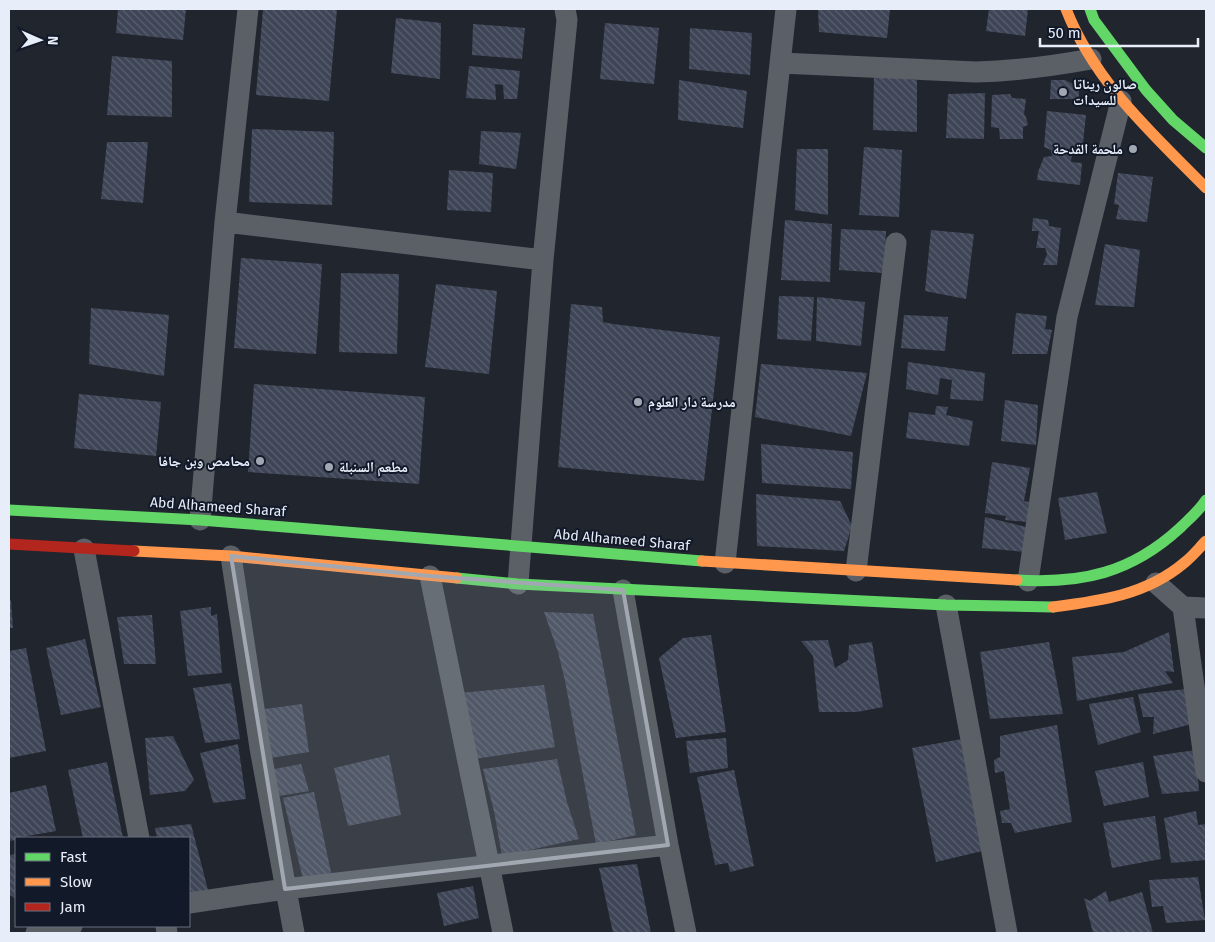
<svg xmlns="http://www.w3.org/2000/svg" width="1215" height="942" viewBox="0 0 1215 942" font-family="'Fira Sans','Noto Naskh Arabic',sans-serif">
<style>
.building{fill:url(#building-back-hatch)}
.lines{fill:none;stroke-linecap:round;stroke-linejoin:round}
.street{stroke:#5b5f66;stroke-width:21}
.fast{stroke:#63d668;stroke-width:11}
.slow{stroke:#ff974d;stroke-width:11}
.jam{stroke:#b3261e;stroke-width:11}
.marked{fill:#a2a8b2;fill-opacity:0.2;stroke:#a2a8b2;stroke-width:4;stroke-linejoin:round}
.poi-dot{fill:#a2a8b2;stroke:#121a2a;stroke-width:2}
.labels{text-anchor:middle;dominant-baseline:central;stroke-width:4;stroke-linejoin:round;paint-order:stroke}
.poi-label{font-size:14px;font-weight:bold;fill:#e8eef9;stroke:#121a2a;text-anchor:start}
.street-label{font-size:14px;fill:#e8eef9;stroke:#121a2a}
</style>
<defs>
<pattern id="building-back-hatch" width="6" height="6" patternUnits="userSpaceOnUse" patternTransform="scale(1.25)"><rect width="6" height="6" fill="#3e4556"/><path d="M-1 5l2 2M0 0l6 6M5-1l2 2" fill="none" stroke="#5a606f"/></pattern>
</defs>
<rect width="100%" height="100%" fill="#21252e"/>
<!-- building -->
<path class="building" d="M118,9H186L183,40L116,33Z
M263,9H337L329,101L256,95Z
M818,9H890L887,38L819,32Z
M989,9H1028L1025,36L986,31Z
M396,18L441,23L440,79L391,73Z
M605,23L659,28L654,84L600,79Z
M473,24L525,28L522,59L472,55Z
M690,28L752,33L750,75L689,69Z
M112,56L172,61V117L107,115Z
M469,66L520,71L517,99H504L503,85L495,84L496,100L466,98Z
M874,76L917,80V132L873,130Z
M679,80L747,91L743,128L678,120Z
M1051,80H1065L1079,87V99H1050Z
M985,93L984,139L946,138L948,94Z
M1010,94L1012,98L1026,99L1024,114L1026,117L1028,125L1023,127V139H1000L999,128L991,127L992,95Z
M1047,111L1086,115L1082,152H1072L1071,162L1082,163L1080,185L1037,180L1038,172L1044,157L1052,156L1051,150L1044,147Z
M252,129L334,132L332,205L249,202Z
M481,131L521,133L516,169L479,164Z
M107,142H148L143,203L101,199Z
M864,147L902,150L899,217L859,215Z
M797,149H828V215L795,210Z
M449,170L493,173L491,212L447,210Z
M1118,173L1153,177L1147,222L1116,219L1119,205L1114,204Z
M1033,218L1048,220L1049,226L1061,228L1057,265H1043L1047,254L1045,248H1036L1039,231H1032Z
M785,220L832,224L830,282L781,280Z
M841,229L886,231L884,273L839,270Z
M931,230L974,234L966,299L925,291Z
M1105,244L1140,250L1134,307L1095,305Z
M241,258L322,264L316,354L234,348Z
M341,273L399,274L397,354L339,352Z
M436,284L497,291L489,374L425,367Z
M779,296L814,297L811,341L777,339Z
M817,297L865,302L861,346L816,341Z
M571,304L602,307L603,322L613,324L720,337L704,481L558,467Z
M91,308L169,315L164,376L89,364Z
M1016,313L1047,316L1045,329L1052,330L1047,354H1012Z
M904,315L948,317L945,351L901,348Z
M908,362L985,373L983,401L950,399L952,380L940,378L938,395L906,389Z
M761,364L867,373L851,436L755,417Z
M254,384L425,397L419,484L248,472Z
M79,394L161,402L156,456L74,448Z
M1005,400L1038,405L1036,445L1001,441Z
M936,406L948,407L946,415L973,421L969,446L906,438L909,412L935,415Z
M761,444L853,452L851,489L762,483Z
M992,462L1030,468L1024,501L1029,502L1027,522L1005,520L1006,516L985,513Z
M1097,492L1107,533L1065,540L1058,498Z
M756,494L840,501L852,526L844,551L757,546Z
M985,517L1026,527L1025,552L982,548Z
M9,600H11L13,628H9Z
M211,607V616L217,614L222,673L188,676L180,611Z
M544,612L593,614L636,835L596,844L565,681L558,652Z
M152,615L156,664H124L117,617Z
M1169,632L1174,672L1165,671L1173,683L1077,701L1072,657L1124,652Z
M711,635L726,732L676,738L659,658L683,638Z
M85,639L101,707L61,715L46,648Z
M828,640L835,668L848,660L849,645L872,642L883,707L857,712H819L813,656L801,641Z
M1049,642L1063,714L990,719L980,652Z
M26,648L46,751L9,758V651Z
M231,683L240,739L205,743L193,688Z
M544,685L555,747L474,759L459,693Z
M1186,689L1192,724L1153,734L1154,717H1143L1138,694Z
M1133,697L1141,732L1098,745L1089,704Z
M302,704L309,752L264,759L257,710Z
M1057,725L1072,822L1015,833L1011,823H1002L1000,811L1010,809L1004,771L995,773L994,760L1000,757V736Z
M173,736L194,780L185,791L150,795L145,738Z
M726,738L728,768L690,773L686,741Z
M962,739L991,849L936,862L912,748Z
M238,744L246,799L213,803L200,753Z
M1196,750L1199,791L1162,794L1153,756Z
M389,755L401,815L348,826L334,768Z
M557,759L567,802L579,839L502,856L494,811L483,769Z
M107,762L123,838H83L68,770Z
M1143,762L1149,797L1104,806L1095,771Z
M301,764L309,791L279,796L274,769Z
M734,770L754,866L730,872L728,863L715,865L697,777Z
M46,785L56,831L16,838V840L9,841V793Z
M314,792L332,877L304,883L283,798Z
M1196,811L1198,825L1206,824V860L1171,863L1164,818Z
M1155,816L1161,859L1112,868L1103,823Z
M191,824L208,890L189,893V838H157L155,828Z
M16,854V899L10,895L9,882V855Z
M637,864L651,933H613L599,868Z
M1198,877L1205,920L1166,923L1163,906L1152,907L1149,880Z
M473,886L479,918L444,926L437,893Z
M1106,891L1109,902L1142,892L1153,933H1093L1084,898L1090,901Z"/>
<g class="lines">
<!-- street -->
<path class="street" d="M781,63L976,72C1015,71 1053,66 1091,59
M225,222L543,260
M200,520L225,222L248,9
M84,549L139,838
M231,556L260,748L294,933
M725,563L786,9
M856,571L896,243
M430,576L503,933
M1028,581L1067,317L1121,101
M1156,583L1183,607L1206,608
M518,584L543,260L567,20L565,9
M623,590L668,845L686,933
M946,605L1007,933
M1183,607L1206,772
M189,903L285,889L668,845
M166,926L167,933
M36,933L72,926"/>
<!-- fast -->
<path class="fast" d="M1090,9L1094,20L1146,90L1173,120L1206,148
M9,510L200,520L702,561
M457,578L518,584L946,605L1053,607
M1017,580C1082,584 1131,573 1180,528C1189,519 1199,511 1206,500"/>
<!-- slow -->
<path class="slow" d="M1066,9C1095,83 1152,133 1206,188
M134,551L231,556L457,578
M702,561L1017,580
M1053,607C1100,601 1146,595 1184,563C1192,557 1199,548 1206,541"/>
<!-- jam -->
<path class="jam" d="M9,544L134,551"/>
</g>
<!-- marked area -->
<path class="marked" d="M231,556L430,576L623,590L668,845L285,889Z"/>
<!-- markers -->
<g class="poi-dot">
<circle cx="1063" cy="92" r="5"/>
<circle cx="1133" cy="149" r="5"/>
<circle cx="638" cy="402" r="5"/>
<circle cx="260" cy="461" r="5"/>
<circle cx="329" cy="467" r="5"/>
</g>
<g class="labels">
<!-- poi labels -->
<g class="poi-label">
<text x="1073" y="84">صالون ريناتا<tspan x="1073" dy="16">للسيدات</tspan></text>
<text x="1123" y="149" text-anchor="end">ملحمة القدحة</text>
<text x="648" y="402">مدرسة دار العلوم</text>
<text x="250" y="461" text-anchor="end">محامص وبن جافا</text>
<text x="339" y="467">مطعم السنبلة</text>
</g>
<!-- street labels -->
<g class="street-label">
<text transform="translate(218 507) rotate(4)">Abd Alhameed Sharaf</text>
<text transform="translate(622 540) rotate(5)">Abd Alhameed Sharaf</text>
</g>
</g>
<!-- border -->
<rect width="1215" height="942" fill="none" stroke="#e8eef9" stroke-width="20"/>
<!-- legend -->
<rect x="15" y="837" width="175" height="90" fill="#121a2a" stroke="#686f7d"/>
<rect x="25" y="853" width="25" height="8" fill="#63d668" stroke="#686f7d"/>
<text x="60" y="862" font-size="15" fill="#e8eef9">Fast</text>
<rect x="25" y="878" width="25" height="8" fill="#ff974d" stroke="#686f7d"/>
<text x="60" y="887" font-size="15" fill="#e8eef9">Slow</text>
<rect x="25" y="903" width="25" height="8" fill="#b3261e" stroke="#686f7d"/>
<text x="60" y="912" font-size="15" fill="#e8eef9">Jam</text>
<!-- north arrow -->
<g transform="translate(40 40) rotate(92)" stroke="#121a2a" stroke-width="4" paint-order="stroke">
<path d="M0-4L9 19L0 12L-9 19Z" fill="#e8eef9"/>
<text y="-8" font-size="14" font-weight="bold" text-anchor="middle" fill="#e8eef9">N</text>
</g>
<!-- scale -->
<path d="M1040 38v8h158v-8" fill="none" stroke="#e8eef9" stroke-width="2.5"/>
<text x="1048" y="38" font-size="15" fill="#e8eef9" stroke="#121a2a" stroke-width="4" paint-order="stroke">50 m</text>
</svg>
